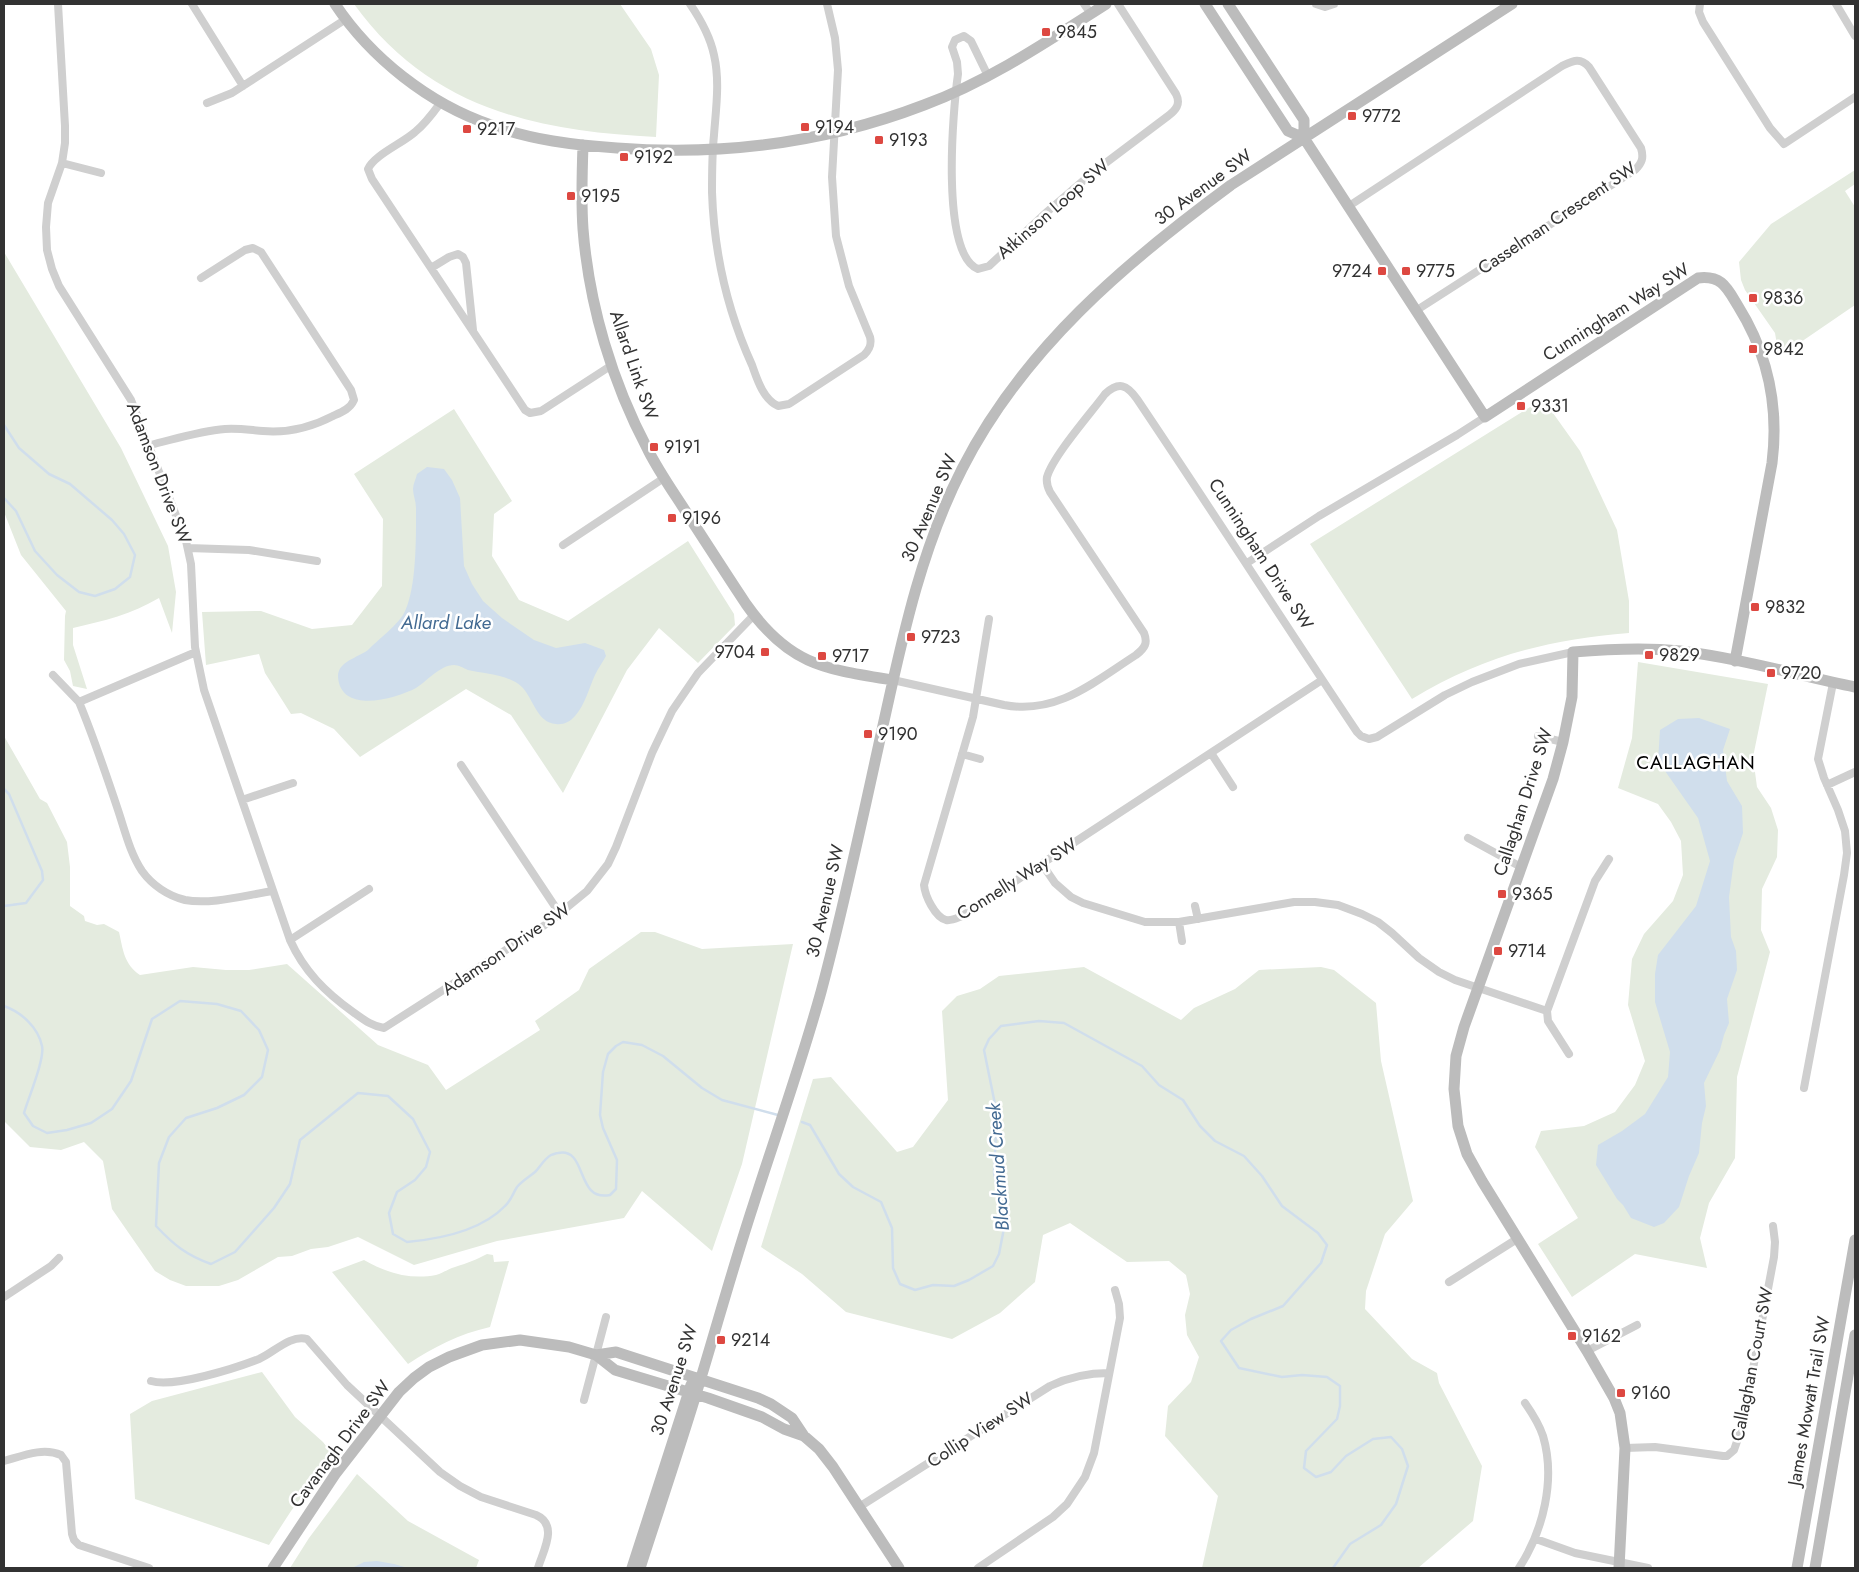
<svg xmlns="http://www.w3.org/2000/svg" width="1859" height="1572" viewBox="0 0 1859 1572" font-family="Jost,sans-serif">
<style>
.green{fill:#e4ebdf}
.water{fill:#d0deec}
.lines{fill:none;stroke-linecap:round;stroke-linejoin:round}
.stream{stroke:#d0deec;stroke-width:2.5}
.street{stroke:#cfcfcf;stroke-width:8}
.secondary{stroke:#bcbcbc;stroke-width:11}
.poi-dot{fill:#dd4841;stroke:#fff;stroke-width:2}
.labels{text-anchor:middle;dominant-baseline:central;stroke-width:5;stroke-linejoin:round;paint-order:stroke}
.poi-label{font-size:18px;fill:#323232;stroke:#fff;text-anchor:start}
.street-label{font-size:18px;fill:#323232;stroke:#fff}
.water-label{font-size:19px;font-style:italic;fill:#436a92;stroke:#fff}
.neighbourhood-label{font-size:19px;letter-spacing:1px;fill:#000;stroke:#fff}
</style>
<rect width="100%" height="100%" fill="#fff"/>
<!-- green -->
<path class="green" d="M354,4H620L651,49L659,75L656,137C535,131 429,108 354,4Z
M1855,170V184L1845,191L1855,207V305L1779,357L1775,333L1745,290L1741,280L1739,262L1771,224Z
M4,252L121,448L168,546L176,592L172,633L159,598C132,614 104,621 73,628V645L87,689L73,686L70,671L64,660L65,616L66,611L21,555L4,512Z
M1543,399L1580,451L1617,530L1629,601V633C1547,640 1483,656 1412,699L1310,544Z
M454,409L512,501L494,514L492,556L519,600L568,621L688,541L734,614L735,625L698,663L659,628L627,670L563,793L511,715L466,689L360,757L334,729L301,713L291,714L265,673L259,654L206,665L202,612L261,611L312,629L352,625L382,586L383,519L354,474Z
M1638,662L1768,684L1753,757L1757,787L1771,808L1778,830L1777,857L1762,889L1761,930L1770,952L1737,1077L1735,1158L1709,1203L1700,1238L1707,1268L1635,1254L1572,1297L1538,1244L1578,1218L1535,1147L1541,1131L1584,1126L1615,1112L1635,1085L1645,1061L1628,1005L1632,959L1644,934L1673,901L1683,875L1681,841L1671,822L1658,804L1618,788L1632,738Z
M4,736L40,799L47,803L67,842L70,867V906L84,916L85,921L97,925L104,924L119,932C123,950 124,964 140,975L193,967L226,970H249L287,964L378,1045L428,1065L446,1090L540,1030L535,1021L579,990L589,969L641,932H655L702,949L793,944L742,1164L712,1251L642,1191L624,1218L497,1241L414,1265L358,1237L328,1247L311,1249L292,1256L278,1257L238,1280L219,1286H186L170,1280L155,1271L112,1209L103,1161L84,1142L61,1150L30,1147L4,1121Z
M1084,967L1181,1020L1194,1008L1235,989L1259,970L1321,967L1334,970L1376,1003L1381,1061L1413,1201L1385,1234L1366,1291L1365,1309L1412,1359L1437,1373L1439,1383L1482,1466L1473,1521L1418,1568H1202L1218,1496L1165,1436L1168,1406L1191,1382L1199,1357L1187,1335L1185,1315L1190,1294L1186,1275L1169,1261L1127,1262L1070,1223L1043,1235L1035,1282L1000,1313L952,1339L846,1312L802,1274L761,1247L813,1079L831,1077L897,1152L913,1147L948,1100L942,1011L957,996L980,989L999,976Z
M487,1254L493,1255L494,1262L509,1261L490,1327C459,1334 434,1347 408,1364L332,1272L364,1260C386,1273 411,1280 436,1275C443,1273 448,1269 455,1267C467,1263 476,1260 487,1254Z
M262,1372L295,1417L323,1442L333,1455L291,1511L269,1545L135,1499L130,1414L152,1401Z
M357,1474L408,1521L479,1560L476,1568H290L309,1538Z"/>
<!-- water -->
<path class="water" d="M427,467L444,469L452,480L460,498L464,566L472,584L483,601L502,618L534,640L556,648L585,643L604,650L606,656C603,662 598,668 595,675C589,688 585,705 575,716C570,722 563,725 556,724C537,723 533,698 522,687C508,674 485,674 468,670C464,668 458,665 454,665C440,665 426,682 416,688C397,698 347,713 339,683C333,662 356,659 368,650C377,641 396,626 403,615C417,591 416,536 416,508C416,501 413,495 413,489C413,484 416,479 417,474Z
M1699,718L1730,729L1723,750L1727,781L1742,806L1743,833L1734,860L1729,897L1731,937L1736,951L1737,970L1727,999L1729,1023L1724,1035L1720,1050L1704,1083L1706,1106L1702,1123L1699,1153L1689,1176L1679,1207L1664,1223L1654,1227L1631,1218L1623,1205L1617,1199L1596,1165L1598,1145L1622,1131L1645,1114L1668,1077L1670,1052L1655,1002V974L1658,955L1696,906L1710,861L1698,818L1658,761L1660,730L1678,719Z
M377,1561L394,1564L408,1568H352L364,1562Z"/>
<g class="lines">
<!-- stream -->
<path class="stream" d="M4,425L19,448L49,474L70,484L112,520L124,534L135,555L130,577L115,589L95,596L79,592L57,575L35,551L16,511L4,498
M4,789L9,794L42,871L43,880L26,903L4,906
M4,1006C21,1012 38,1027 42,1046C45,1059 28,1099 24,1113L33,1126L47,1133L67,1130L91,1123L112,1109L131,1081L152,1019L180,1001L217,1004L241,1011L259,1030L268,1050L262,1077L244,1095L217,1108L186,1118L169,1137L159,1163L156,1226C174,1245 186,1255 211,1264L235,1252L274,1208L290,1184L300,1140L358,1093L388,1096L413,1119L430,1152L426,1167L415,1180L397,1192L389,1213L393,1234L407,1242C440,1239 481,1231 505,1206C511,1201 513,1193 517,1187C522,1181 529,1177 535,1172C540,1167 544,1159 551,1155C552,1155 556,1153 558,1153C588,1147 575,1202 610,1195L616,1189L617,1160L603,1128L600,1115L603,1072L608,1054L616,1046L623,1042L642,1045L663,1056L702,1088L722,1100L778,1115
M802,1122L810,1125L839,1174L853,1187L881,1202L892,1228L893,1268L900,1284L915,1290L933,1285L954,1286L969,1280L993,1266L999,1254L1005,1223L994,1173L997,1114L984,1050L989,1039L1001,1026L1039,1021L1064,1023L1142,1066L1159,1085L1183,1100L1200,1126L1215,1141L1244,1156L1262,1176L1282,1206L1318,1233L1327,1245L1321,1263L1283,1306L1251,1319L1231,1330L1221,1341L1239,1368L1282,1377L1302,1375L1327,1377L1340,1386V1406L1337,1419L1306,1451L1304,1468L1316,1477L1331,1472L1346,1456L1373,1439L1391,1437L1402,1449L1408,1466L1396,1504L1381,1525L1350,1544L1333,1568"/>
<!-- street -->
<path class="street" d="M58,4L65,126V143L62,163L48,203L46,227L47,250L52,269L59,286L131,400L186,541L191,564L195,647L204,690L290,940C304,971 325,992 353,1012C363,1019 371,1026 384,1028L548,923L587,891L608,864L616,847L652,753L672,711L698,673L754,615
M192,4L243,86
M690,4C701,20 710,36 714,55C720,81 716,108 714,135C712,154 712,173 712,192C714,252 727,310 752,365C757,379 763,399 778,406L789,404L864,355C869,350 872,345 870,337L849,286L836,236L832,177L838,70L835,38L827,4
M1084,4L1091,14
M1316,4L1325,7L1334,4
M1700,4L1699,12L1703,22L1770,128L1784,144L1855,97
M1836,4L1855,36
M988,76L971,41L964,36L955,40L952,47L957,62L958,74C953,109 940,254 978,269L989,266L1048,211L1091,174L1168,116C1176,110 1181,104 1176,94L1118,4
M441,102C433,113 426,123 415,132C403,143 374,155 368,169L372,179L525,410L530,413L541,411L612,365
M207,103L232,93L346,19
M62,163L101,173
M1349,206L1562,66C1573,61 1580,57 1589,67L1641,148C1644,158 1642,163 1635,170L1417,310
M431,268L449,257L458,254L463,257L466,263L473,330
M150,445C175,439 200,431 225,429C238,428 250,430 263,431C287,433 312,427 333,416C342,412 350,409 354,400L351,390L261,252L253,248L245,250L201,278
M563,545L664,478
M188,548L249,550L317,561
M1247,563L1319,516L1457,435L1485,417
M989,619L973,717L924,885C925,896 935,917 946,920C952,921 957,918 962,916L1322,680
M196,652L79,702C94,738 106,774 118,810C125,831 130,853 142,871C152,885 168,896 185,900C211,905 246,895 273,891
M53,675L79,702
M893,680L1004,705C1057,715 1094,682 1136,655C1145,648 1148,643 1144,633L1050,492C1048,488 1046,483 1047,477C1053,456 1091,413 1105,394C1119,381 1127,385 1137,399C1211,509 1283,621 1357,732L1361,736L1369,739L1377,737L1445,695L1472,682L1519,664L1573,652
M1538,736L1563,742
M1211,753L1233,787
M962,754L980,759
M461,765L560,914
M1827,785L1855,772
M242,800L293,783
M1468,838L1521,867
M1042,864L1055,883L1071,897L1083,903L1145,922H1179L1294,902H1315L1338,905L1362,914L1378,922L1392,933L1419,958L1439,972L1455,980L1547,1011
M1195,906L1198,919
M1179,922L1182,941
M290,940L369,889
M1569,1054L1548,1021L1547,1011L1595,881L1609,859
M1804,1088L1844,875L1847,853L1845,831L1838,810L1824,778L1818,759L1833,683
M1449,1282L1517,1239
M4,1297L51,1266L59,1258
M1587,1351L1637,1325
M151,1381C174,1388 236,1368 259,1359C273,1353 291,1334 307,1339L347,1385L440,1472L460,1486L481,1497L536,1515C559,1525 543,1551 538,1568
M584,1400L606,1317
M1625,1448L1655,1447L1723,1456H1727L1734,1450L1742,1427L1774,1257L1775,1242L1773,1226
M4,1461C22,1456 43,1447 61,1455L66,1462L72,1534L74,1540L79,1545L149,1568
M859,1507L1050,1386C1069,1377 1088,1373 1109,1373
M1536,1539L1575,1553L1648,1568
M978,1568L1053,1517L1067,1504L1085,1477L1094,1453L1120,1318L1119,1304L1115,1290
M1519,1568C1543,1531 1556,1480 1543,1436C1539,1424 1532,1413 1525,1403"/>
<!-- secondary -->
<path class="secondary" d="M335,4C371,58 429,104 491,125C531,140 574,145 617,148C722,156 825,143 924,105C989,81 1048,41 1106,4
M1205,4L1288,131L1304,138
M1228,4L1304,120V138
M1304,138L1485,417L1698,278C1722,275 1727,288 1738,306C1768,354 1779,407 1772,463L1735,661
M583,145C582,173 581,201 583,229C589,305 612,382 648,450C659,472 674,493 688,515C707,544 726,574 746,604C789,665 824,669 893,680
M596,1355L616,1352L622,1354L758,1398L771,1404L792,1418L804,1436L819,1449L833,1467L899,1568
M273,1568L336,1473L399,1392L414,1378L429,1367L449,1357L482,1345L520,1340L569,1347L596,1355L615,1370L708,1398L762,1417L784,1429L804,1436
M632,1568L691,1385
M640,1568C659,1509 679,1450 697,1391C716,1329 733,1267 753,1206C776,1134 801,1064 821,992C846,899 865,806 886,712C904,630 923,545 962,469C1023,349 1125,263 1231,185L1512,4
M1619,1568L1625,1448L1620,1413L1614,1398L1587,1351L1482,1181L1467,1154L1458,1126L1454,1089L1456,1056L1464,1027L1553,779L1563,742L1572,697L1573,652C1609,649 1644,647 1680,651C1739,658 1797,675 1855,687
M1797,1568L1855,1240
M1815,1568L1855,1335"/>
</g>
<!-- markers -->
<g class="poi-dot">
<rect x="1041" y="27" width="10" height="10" rx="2.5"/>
<rect x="1347" y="111" width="10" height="10" rx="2.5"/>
<rect x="800" y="122" width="10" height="10" rx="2.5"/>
<rect x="462" y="124" width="10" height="10" rx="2.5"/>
<rect x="874" y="135" width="10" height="10" rx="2.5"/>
<rect x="619" y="152" width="10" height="10" rx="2.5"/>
<rect x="566" y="191" width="10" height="10" rx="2.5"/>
<rect x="1377" y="266" width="10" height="10" rx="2.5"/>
<rect x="1401" y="266" width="10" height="10" rx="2.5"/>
<rect x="1748" y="293" width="10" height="10" rx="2.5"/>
<rect x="1748" y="344" width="10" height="10" rx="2.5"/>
<rect x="1516" y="401" width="10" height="10" rx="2.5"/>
<rect x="649" y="442" width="10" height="10" rx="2.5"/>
<rect x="667" y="513" width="10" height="10" rx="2.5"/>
<rect x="1750" y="602" width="10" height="10" rx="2.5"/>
<rect x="906" y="632" width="10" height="10" rx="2.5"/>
<rect x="760" y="647" width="10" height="10" rx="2.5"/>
<rect x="1644" y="650" width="10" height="10" rx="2.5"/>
<rect x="817" y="651" width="10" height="10" rx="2.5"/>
<rect x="1766" y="668" width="10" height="10" rx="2.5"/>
<rect x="863" y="729" width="10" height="10" rx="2.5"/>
<rect x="1497" y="889" width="10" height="10" rx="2.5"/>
<rect x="1493" y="946" width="10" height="10" rx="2.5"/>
<rect x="1567" y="1331" width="10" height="10" rx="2.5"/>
<rect x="716" y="1335" width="10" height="10" rx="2.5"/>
<rect x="1616" y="1388" width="10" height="10" rx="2.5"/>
</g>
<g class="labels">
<!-- poi labels -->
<g class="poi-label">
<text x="1056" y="32">9845</text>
<text x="1362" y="116">9772</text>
<text x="815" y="127">9194</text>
<text x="477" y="129">9217</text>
<text x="889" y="140">9193</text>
<text x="634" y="157">9192</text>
<text x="581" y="196">9195</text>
<text x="1372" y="271" text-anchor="end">9724</text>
<text x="1416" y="271">9775</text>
<text x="1763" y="298">9836</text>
<text x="1763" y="349">9842</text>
<text x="1531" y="406">9331</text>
<text x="664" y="447">9191</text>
<text x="682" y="518">9196</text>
<text x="1765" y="607">9832</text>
<text x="921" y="637">9723</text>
<text x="755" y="652" text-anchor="end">9704</text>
<text x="1659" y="655">9829</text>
<text x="832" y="656">9717</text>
<text x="1781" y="673">9720</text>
<text x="878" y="734">9190</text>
<text x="1512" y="894">9365</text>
<text x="1508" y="951">9714</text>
<text x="1582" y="1336">9162</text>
<text x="731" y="1340">9214</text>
<text x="1631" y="1393">9160</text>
</g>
<!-- street labels -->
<g class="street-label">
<text transform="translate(1203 187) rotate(-36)">30 Avenue SW</text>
<text transform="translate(1053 209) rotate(-41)">Atkinson Loop SW</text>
<text transform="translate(1557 218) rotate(-34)">Casselman Crescent SW</text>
<text transform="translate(1616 312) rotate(-32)">Cunningham Way SW</text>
<text transform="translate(634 365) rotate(71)">Allard Link SW</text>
<text transform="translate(159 473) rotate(69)">Adamson Drive SW</text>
<text transform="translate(929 508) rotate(-67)">30 Avenue SW</text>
<text transform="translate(1261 554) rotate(57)">Cunningham Drive SW</text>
<text transform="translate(1523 802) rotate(-72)">Callaghan Drive SW</text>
<text transform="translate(1017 879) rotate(-32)">Connelly Way SW</text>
<text transform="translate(825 901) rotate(-77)">30 Avenue SW</text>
<text transform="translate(506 949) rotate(-34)">Adamson Drive SW</text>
<text transform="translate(1752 1364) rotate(-79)">Callaghan Court SW</text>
<text transform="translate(674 1380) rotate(-72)">30 Avenue SW</text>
<text transform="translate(1809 1401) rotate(-80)">James Mowatt Trail SW</text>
<text transform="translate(980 1430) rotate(-33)">Collip View SW</text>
<text transform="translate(340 1444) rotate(-53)">Cavanagh Drive SW</text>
</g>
<!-- water labels -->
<g class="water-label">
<text x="446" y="622">Allard Lake</text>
<text transform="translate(998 1167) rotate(-94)">Blackmud Creek</text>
</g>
<!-- neighbourhood labels -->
<g class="neighbourhood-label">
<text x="1696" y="762">CALLAGHAN</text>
</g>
</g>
<!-- border -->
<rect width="1859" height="1572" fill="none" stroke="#323232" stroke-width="10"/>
</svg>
